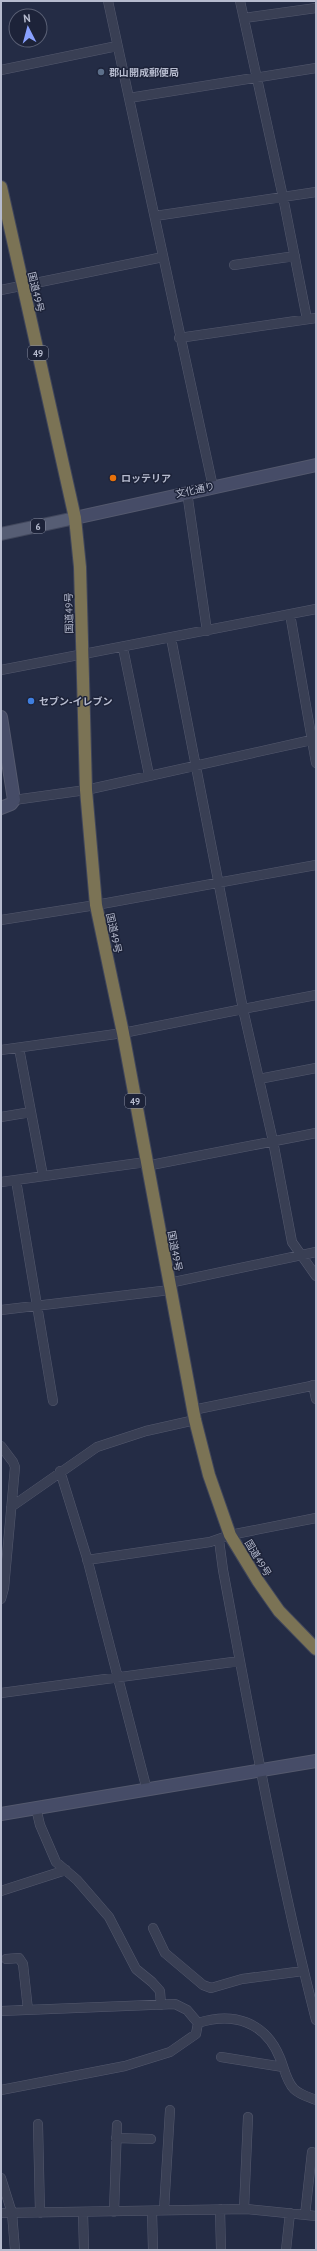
<svg xmlns="http://www.w3.org/2000/svg" width="317" height="2251" viewBox="0 0 317 2251" font-family="'PT Sans','Noto Sans JP',sans-serif">
<style>
.lines{fill:none;stroke-linecap:round;stroke-linejoin:round}
.street-casing{stroke:#54596e;stroke-width:10}
.secondary-casing{stroke:#54596e;stroke-width:14}
.primary-casing{stroke:#42485d;stroke-width:14}
.highway-casing{stroke:#40465b;stroke-width:14}
.street{stroke:#393f54;stroke-width:9}
.secondary{stroke:#464c67;stroke-width:12}
.primary{stroke:#565d74;stroke-width:12}
.highway{stroke:#7b7355;stroke-width:12}
.service-dot{fill:#5c6f8a;stroke:#1d2339;stroke-width:1.5}
.food-dot{fill:#e8710a;stroke:#1d2339;stroke-width:1.5}
.shop-dot{fill:#3f7fe0;stroke:#1d2339;stroke-width:1.5}
.labels{text-anchor:middle;dominant-baseline:central;stroke-width:3;stroke-linejoin:round;paint-order:stroke}
.shield{fill:#1d2339;stroke:#888da1;stroke-width:1}
.shield-label{font-size:9px;font-weight:bold;fill:#b6bbce}
.poi-label{font-size:10px;font-weight:bold;fill:#b6bbce;stroke:#1d2339;text-anchor:start}
.street-label{font-size:10px;fill:#b6bbce;stroke:#1d2339}
</style>
<rect width="100%" height="100%" fill="#242c45"/>
<g class="lines">
<defs>
<path id="street" d="M108,1L213,487
M240,1L283,197L307,319
M244,18L316,8
M1,70L117,46
M129,98L316,68
M155,216L316,192
M234,265L295,256
M1,290L163,257
M179,338L316,318
M187,492L207,631
M290,614L316,763
M123,648L149,775
M1,670L316,609
M14,800L86,790L316,739
M1,920L96,905L316,865
M316,995L243,1009L273,1141L292,1242L316,1276
M19,1048L43,1176
M1,1050L123,1033L243,1009L171,638
M259,1079L316,1068
M1,1117L31,1112
M146,1166L316,1133
M16,1180L53,1401
M1,1182L146,1162
M169,1283L316,1252
M1,1310L170,1290
M313,1385L316,1399
M193,1410L316,1385
M1,1446L13,1462L15,1467L4,1588L1,1599
M60,1471L87,1558L147,1790
M11,1507L97,1447L146,1431L195,1420
M219,1540L223,1570C251,1720 278,1872 316,2020
M87,1560L210,1542L230,1535L316,1518
M1,1693L240,1661
M36,1808L40,1825L56,1862L77,1880L109,1917L136,1969L152,1982L160,1991L161,2005
M1,1891L66,1870
M153,1928L165,1953L203,1985L211,1988L242,1979L303,1971
M6,1959L19,1958L23,1964L28,2010
M1,2011L175,2004L187,2010L198,2023
M221,2057L283,2067
M1,2090L125,2066L170,2052L196,2034L198,2023C233,2012 265,2021 280,2058C284,2067 286,2081 294,2089C300,2095 309,2097 316,2100
M38,2124L40,2213
M116,2138L151,2139
M1,2178L12,2213L15,2250
M220,2209L221,2250
M244,2209L248,2117
M164,2210L170,2110
M152,2211L153,2250
M83,2212L84,2250
M114,2212L117,2125
M1,2213L247,2209L316,2216
M305,2215L312,2152
M286,2250L290,2213"/>
<path id="secondary" d="M75,518L316,465
M1,717L14,800L11,804L1,808
M1,1814L316,1761"/>
<path id="primary" d="M1,534L75,518"/>
<path id="highway" d="M1,187L75,518L80,567L86,790L96,905L123,1033L195,1420L209,1475L230,1535L258,1581L279,1611L316,1649"/>
</defs>
<!-- street casing -->
<use href="#street" class="street-casing"/>
<!-- secondary casing -->
<use href="#secondary" class="secondary-casing"/>
<!-- primary casing -->
<use href="#primary" class="primary-casing"/>
<!-- highway casing -->
<use href="#highway" class="highway-casing"/>
<!-- street -->
<use href="#street" class="street"/>
<!-- secondary -->
<use href="#secondary" class="secondary"/>
<!-- primary -->
<use href="#primary" class="primary"/>
<!-- highway -->
<use href="#highway" class="highway"/>
</g>
<!-- markers -->
<circle class="service-dot" cx="101" cy="72" r="4"/>
<circle class="food-dot" cx="113" cy="478" r="4"/>
<circle class="shop-dot" cx="31" cy="701" r="4"/>
<g class="labels">
<!-- shield labels -->
<g class="shield">
<rect x="28" y="346" width="20" height="14" rx="3"/>
<rect x="31" y="519" width="14" height="14" rx="3"/>
<rect x="125" y="1094" width="20" height="14" rx="3"/>
</g>
<g class="shield-label">
<text x="38" y="353">49</text>
<text x="38" y="526">6</text>
<text x="135" y="1101">49</text>
</g>
<!-- poi labels -->
<g class="poi-label">
<text x="109" y="72">郡山開成郵便局</text>
<text x="121" y="478">ロッテリア</text>
<text x="39" y="701">セブン-イレブン</text>
</g>
<!-- street labels -->
<g class="street-label">
<text transform="translate(36 292) rotate(77)">国道49号</text>
<text transform="translate(195 490) rotate(-12)">文化通り</text>
<text transform="translate(69 613) rotate(-91)">国道49号</text>
<text transform="translate(114 933) rotate(78)">国道49号</text>
<text transform="translate(175 1251) rotate(79)">国道49号</text>
<text transform="translate(258 1558) rotate(59)">国道49号</text>
</g>
</g>
<!-- border -->
<rect width="317" height="2251" fill="none" stroke="#b6bbce" stroke-width="4"/>
<!-- north arrow -->
<g transform="translate(28 28) rotate(354)"><circle r="19" fill="#1d2339" stroke="#5a6075"/>
<path d="M0-3L7 15L0 10L-7 15Z" fill="#89a1ff"/>
<text y="-6" font-size="11" font-weight="bold" text-anchor="middle" fill="#b6bbce">N</text>
</g>
</svg>
